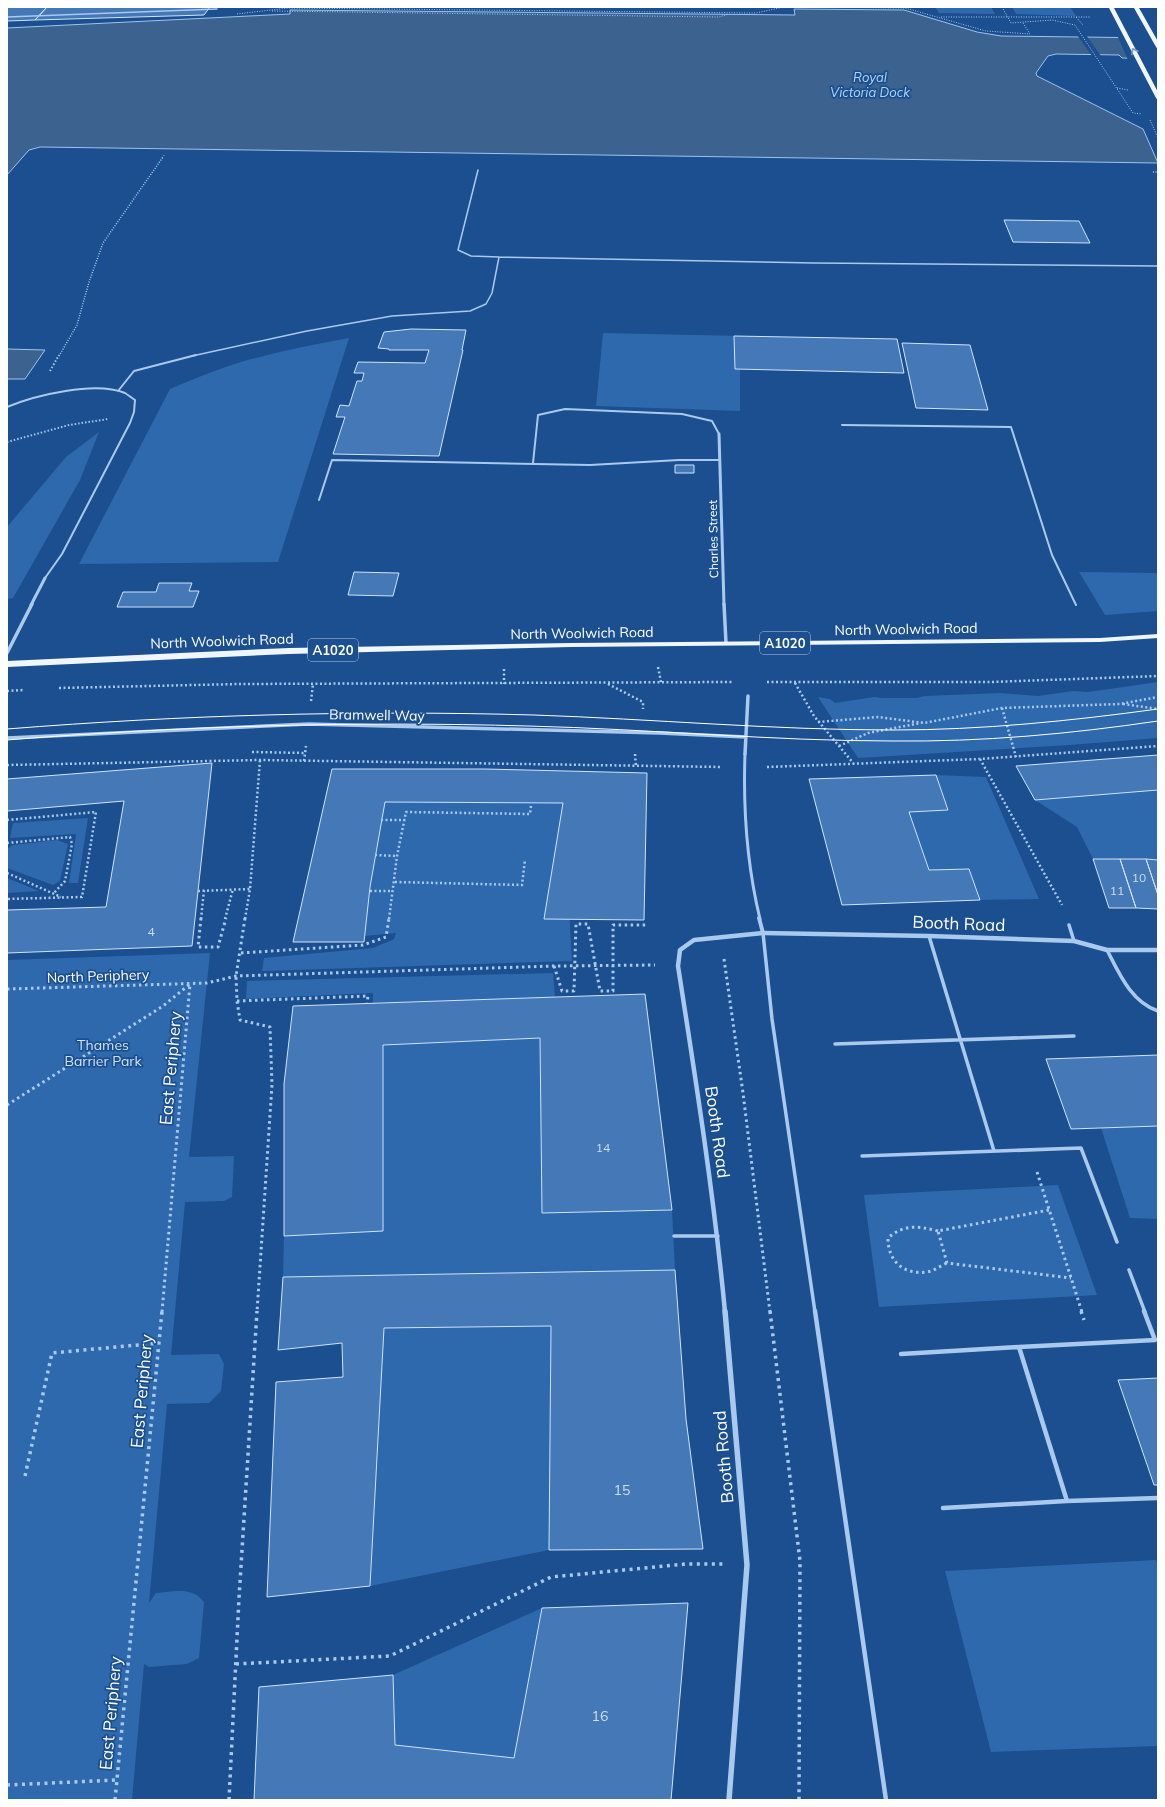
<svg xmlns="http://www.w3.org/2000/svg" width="1165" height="1807" viewBox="0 0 1165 1807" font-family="Mulish,sans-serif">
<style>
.green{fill:#2e69ad}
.water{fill:#3c6290;stroke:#9cc4f0}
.pier{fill:#1b4f8f}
.building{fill:#4478b7;stroke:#cfe3fa}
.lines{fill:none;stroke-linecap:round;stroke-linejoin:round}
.path-far5{stroke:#a9c9ee;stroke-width:1;stroke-dasharray:1 1.5;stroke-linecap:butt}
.path-far4{stroke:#a9c9ee;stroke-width:1.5;stroke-dasharray:1 1.5;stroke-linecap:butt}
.path-far3{stroke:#a9c9ee;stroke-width:2;stroke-dasharray:1.5 2;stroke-linecap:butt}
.path-far2{stroke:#a9c9ee;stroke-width:2.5;stroke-dasharray:2 2.5;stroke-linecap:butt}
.path-far1{stroke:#a9c9ee;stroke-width:3;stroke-dasharray:2.5 3.5;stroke-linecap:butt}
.path{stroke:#a9c9ee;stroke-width:3.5;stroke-dasharray:3 4.5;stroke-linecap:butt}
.service-far3{stroke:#a9c9ee;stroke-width:1.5}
.service-far2{stroke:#a9c9ee;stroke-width:2}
.service-far1{stroke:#a9c9ee;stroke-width:3.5}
.service{stroke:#a9c9ee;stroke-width:4.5}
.pedestrian-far1{stroke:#a9c9ee;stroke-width:3}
.pedestrian{stroke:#a9c9ee;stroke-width:4}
.minor-far3{stroke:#a9c9ee;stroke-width:3}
.minor-far2{stroke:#a9c9ee;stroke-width:3.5}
.minor-far1{stroke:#a9c9ee;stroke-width:4.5}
.minor{stroke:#a9c9ee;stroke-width:5.5}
.primary{fill:#f0f6ff;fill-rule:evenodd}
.tram{stroke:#fff;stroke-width:1}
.primary-bridge{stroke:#f0f6ff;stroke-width:4.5}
.oneway{stroke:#7b9ac1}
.labels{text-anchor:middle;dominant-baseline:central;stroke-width:3.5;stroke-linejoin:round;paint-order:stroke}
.far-street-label{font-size:12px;fill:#fff;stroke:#1b4f8f}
.number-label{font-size:12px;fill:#d0dded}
.far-water-label{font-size:13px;font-style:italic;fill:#b5d3f5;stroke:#1b4f8f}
.shield{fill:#1b4f8f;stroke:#bbcadd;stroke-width:1}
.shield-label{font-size:13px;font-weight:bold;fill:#fff}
.street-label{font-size:14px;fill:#fff;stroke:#1b4f8f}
.park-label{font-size:14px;fill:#cfe3fa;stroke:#1b4f8f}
.near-number-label{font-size:14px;fill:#d0dded}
.near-street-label{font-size:17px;fill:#fff;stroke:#1b4f8f}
</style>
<rect width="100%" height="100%" fill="#1b4f8f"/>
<!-- green -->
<path class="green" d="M935,7H991L995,14L939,13Z
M1012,7H1070L1076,16L1016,14Z
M603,333L740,336V411L596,406Z
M349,338L278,562L79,564L170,389C184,383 198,377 212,372C256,355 303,347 349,338Z
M99,432L80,480L13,598L7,599V527L66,457Z
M1079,572L1158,573V611L1105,615Z
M1158,682V738L1070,745L858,758L818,697L830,699L835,703L874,697L883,698H917L925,696L1000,693L1038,696L1073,691L1088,692Z
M936,775L986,777L1039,899L980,900L969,869L929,870L909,812L948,810Z
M1158,790V860L1093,859L1077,827L1035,800Z
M385,802L563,803L572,961L262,971L264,958L373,948L394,939L396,933L365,936L370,887Z
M88,818L78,883H69L76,834L10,838L13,823Z
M57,840L68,844L60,881L53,885L7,868V849L13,845Z
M7,878L39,891L7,893Z
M210,953L189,1157L234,1156L232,1197L224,1201L185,1202L171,1355L219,1354L224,1364L221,1391L209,1403L167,1404L149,1603L156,1593C174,1592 192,1586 204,1602L199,1658L187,1664L149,1667L144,1664L132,1800H7V960Z
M553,973L555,997L373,1003V993L246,999L247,981Z
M540,1038L542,1213L672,1210L675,1270L283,1277L284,1236L383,1231V1045Z
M1158,1126V1219L1130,1218L1101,1128Z
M1058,1185L1097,1295L879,1307L864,1195Z
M551,1326L549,1550L370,1586L384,1328Z
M1156,1560L1158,1565V1746L991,1752L945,1571Z
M542,1608L514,1758L395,1745L393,1675Z"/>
<!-- water -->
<path class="water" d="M794,9L904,10L977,32L1001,36L1158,38V59L1122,58L1119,55L1056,54L1048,56L1036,73L1037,76L1143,129L1158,163L40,147L29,150L7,175V28L290,14V10L795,15Z
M7,349L45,350L25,379H7Z"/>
<!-- pier -->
<path class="pier" d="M1077,35H1086L1101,56H1092Z
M1117,35L1158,36V61L1128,60Z"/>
<!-- building -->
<path class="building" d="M7,7H47L35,20L7,21Z
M47,7H210L204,15L35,20Z
M1004,220L1079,221L1090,243L1013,242Z
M411,329L466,330L462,350H463L439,456L333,454L345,417H336L340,405L349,406L357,381H362L364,373H354L358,362L425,363L429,350H389V349L378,348L384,332Z
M734,336L897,339L904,373L735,369Z
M902,343L970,345L988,410L916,408Z
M675,465H694V473H675Z
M354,572L399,573L393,596L348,595Z
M159,583H192L189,591H199L193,607H117L123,592H156Z
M1158,755V790L1035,800L1016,766Z
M212,763L192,946L7,953V910L106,907L124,801L7,811V779Z
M332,769H485L647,773L644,920L544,919L563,803L385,802L370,887L364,942H293Z
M936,775L948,810L909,812L929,870L969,869L980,900L842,905L809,779Z
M1093,859H1120L1136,908H1109Z
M1120,859H1146L1158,895V909L1136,908Z
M1146,859L1158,860V895Z
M645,994L672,1210L542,1213L540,1038L383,1045V1231L284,1236V1084L293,1006Z
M1158,1055V1126L1071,1129L1046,1059Z
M675,1270L686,1419L703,1549L549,1550L551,1326L384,1328L370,1586L267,1597L276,1382L343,1377L342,1343L278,1350L283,1277Z
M1158,1378V1485H1154L1118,1380Z
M688,1603L671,1800H254L259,1687L393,1675L395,1745L514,1758L542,1608Z"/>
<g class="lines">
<!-- path-far5 -->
<path class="path-far5" d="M808,7L905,8L986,31L1030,34L1023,23
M1002,7L1011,23L1052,20L1075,25L1133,113L1142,114
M272,11L719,17L729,14
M237,14L288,8L756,13L784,7
M941,17H1090
M1076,17L1083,25
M1117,88L1128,90
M1150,120L1158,138
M162,158L165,154"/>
<!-- path-far4 -->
<path class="path-far4" d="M1153,172H1158
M59,356L77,325L89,282L103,243L163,157"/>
<!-- path-far3 -->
<path class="path-far3" d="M50,371L59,355
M7,442L69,425L108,419"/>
<!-- path-far2 -->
<path class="path-far2" d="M658,667L661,682
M504,669V684
M767,682H991L1158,676
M795,683L814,716L854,764
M608,684L643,702V709
M59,688L240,684L732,682
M7,691L24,690
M311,701L313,684
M1123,704L1158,709
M1002,708L1016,757
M818,722L878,717L924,723L1002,708L1120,704L1158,697
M839,746L868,733L921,723
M252,752L306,753
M635,754L636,766
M980,759L1062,905
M304,761L306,746
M7,765L260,760L722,767
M767,767L980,759L1158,746
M7,820L96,812L82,897L7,899
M381,820H405
M7,843L70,837L72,844L65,881L53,894
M375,855L397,856
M7,873L61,897
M395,882L522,885L525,860
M198,891L250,889
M370,891H393
M201,919L204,890
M225,919L233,889
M245,919L250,889L260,760
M389,919L397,856L406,812L530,814L531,806"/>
<!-- path-far1 -->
<path class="path-far1" d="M201,918L198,947H218L226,918
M245,918L236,976L237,1001L240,1020L270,1027L272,1085L257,1312
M241,953L363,945L386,937L389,918
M724,959L743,1093L770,1312
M554,966L562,991H574L576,924H588L600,991H613V925H648
M7,989L207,983L236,976L554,966L655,965
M237,1001L368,996L367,1003
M7,1105L163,1006L190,984
M1037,1172L1082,1312
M1049,1210L938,1231L947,1263L1071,1278
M938,1231C918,1226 904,1224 888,1238C888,1261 903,1275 927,1272C934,1271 940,1266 947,1263
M162,1312L190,984"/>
<!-- path -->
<path class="path" d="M770,1311L800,1561L799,1800
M1081,1311L1084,1320
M25,1476L52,1353L159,1343
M236,1664L390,1656L551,1577L686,1564H724
M7,1785L117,1780
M115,1800L162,1311
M229,1800L239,1598L257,1311"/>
<!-- service-far3 -->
<path class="service-far3" d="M7,17L217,9
M478,170L458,250L471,256L499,257
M192,356L307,331L392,316L470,311L486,304L492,293L499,257L814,263L1158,266"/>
<!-- service-far2 -->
<path class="service-far2" d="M118,391L134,371L196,355
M7,407C36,395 95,381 125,393C128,395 132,398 135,400L134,412L130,423L62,554L45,578
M842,425L1011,427L1052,555L1076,605
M533,463L538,415L565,409L682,414L712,421L719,434
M319,500L332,460L590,465L679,460H720"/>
<!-- service-far1 -->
<path class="service-far1" d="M1069,925L1074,941
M763,933L772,1019L815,1312
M929,936L994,1151
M1107,950C1119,973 1131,1002 1158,1011
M835,1044L1074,1036
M862,1156L1081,1148L1117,1242
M674,1236H718
M1129,1270L1145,1312"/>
<!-- service -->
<path class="service" d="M815,1311L886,1800
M1144,1311L1155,1340L1019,1347L1067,1501L1158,1498
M901,1354L1019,1347
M943,1508L1067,1501"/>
<!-- pedestrian-far1 -->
<path class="pedestrian-far1" d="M745,754C743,809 747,865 760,919"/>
<!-- pedestrian -->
<path class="pedestrian" d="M759,918L763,933"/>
<!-- minor-far3 -->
<path class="minor-far3" d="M719,434L724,605
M31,605L45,578"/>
<!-- minor-far2 -->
<path class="minor-far2" d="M724,604L726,643
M7,653L32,604
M7,738L309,724L659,733L746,737
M745,754L748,696"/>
<!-- minor-far1 -->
<path class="minor-far1" d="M725,1312C714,1196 696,1081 678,966L680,950L694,940L763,933L929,936L1074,941L1107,950H1158"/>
<!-- minor -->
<path class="minor" d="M725,1311L747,1565L729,1800"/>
<!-- primary -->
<path class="primary" d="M1158,634V638L1100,642L571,647L289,654L7,667V661L289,648L571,643L1100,638Z"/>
<!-- tram -->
<path class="tram" d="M7,729C182,715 358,710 534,715C653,719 773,730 893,730C982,730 1070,721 1158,709
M7,740C180,726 354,721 528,726C650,729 771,741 893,741C982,742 1070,734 1158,721"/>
<!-- primary-bridge -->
<path class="primary-bridge" d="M1111,7L1158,97
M1136,7L1158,46"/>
</g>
<!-- one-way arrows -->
<defs><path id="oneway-chevron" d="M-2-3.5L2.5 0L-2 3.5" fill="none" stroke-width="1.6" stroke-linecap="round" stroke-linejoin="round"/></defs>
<use class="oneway" href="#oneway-chevron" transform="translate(1134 51) rotate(-117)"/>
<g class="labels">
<!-- far-street labels -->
<g class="far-street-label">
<text transform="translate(713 539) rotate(-91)">Charles Street</text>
</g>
<!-- number labels -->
<g class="number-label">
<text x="1139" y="877">10</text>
<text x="1117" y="890">11</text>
<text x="151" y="931">4</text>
<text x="603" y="1147">14</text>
</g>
<!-- far-water labels -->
<g class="far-water-label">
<text x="870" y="77">Royal<tspan x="870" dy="15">Victoria Dock</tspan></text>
</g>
<!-- shield labels -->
<g class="shield">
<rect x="760" y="632" width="50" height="22" rx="3"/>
<rect x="308" y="639" width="50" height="22" rx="3"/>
</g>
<g class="shield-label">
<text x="785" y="643">A1020</text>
<text x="333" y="650">A1020</text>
</g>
<!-- street labels -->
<g class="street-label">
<text transform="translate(906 629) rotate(-1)">North Woolwich Road</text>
<text transform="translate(582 633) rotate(-1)">North Woolwich Road</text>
<text transform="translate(222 641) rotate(-2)">North Woolwich Road</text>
<text transform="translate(377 715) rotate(1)">Bramwell Way</text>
<text transform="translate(98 976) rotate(-2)">North Periphery</text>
</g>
<!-- park labels -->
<g class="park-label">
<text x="103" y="1045">Thames<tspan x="103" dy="16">Barrier Park</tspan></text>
</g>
<!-- near-number labels -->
<g class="near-number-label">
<text x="622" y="1490">15</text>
<text x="600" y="1716">16</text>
</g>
<!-- near-street labels -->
<g class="near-street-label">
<text transform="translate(959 923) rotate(2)">Booth Road</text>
<text transform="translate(170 1068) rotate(-85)">East Periphery</text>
<text transform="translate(718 1132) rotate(82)">Booth Road</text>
<text transform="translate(141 1391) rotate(-85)">East Periphery</text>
<text transform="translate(723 1457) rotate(-95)">Booth Road</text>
<text transform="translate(110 1713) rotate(-85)">East Periphery</text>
</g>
</g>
<!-- border -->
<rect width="1165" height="1807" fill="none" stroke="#ffffff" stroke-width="16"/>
</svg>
